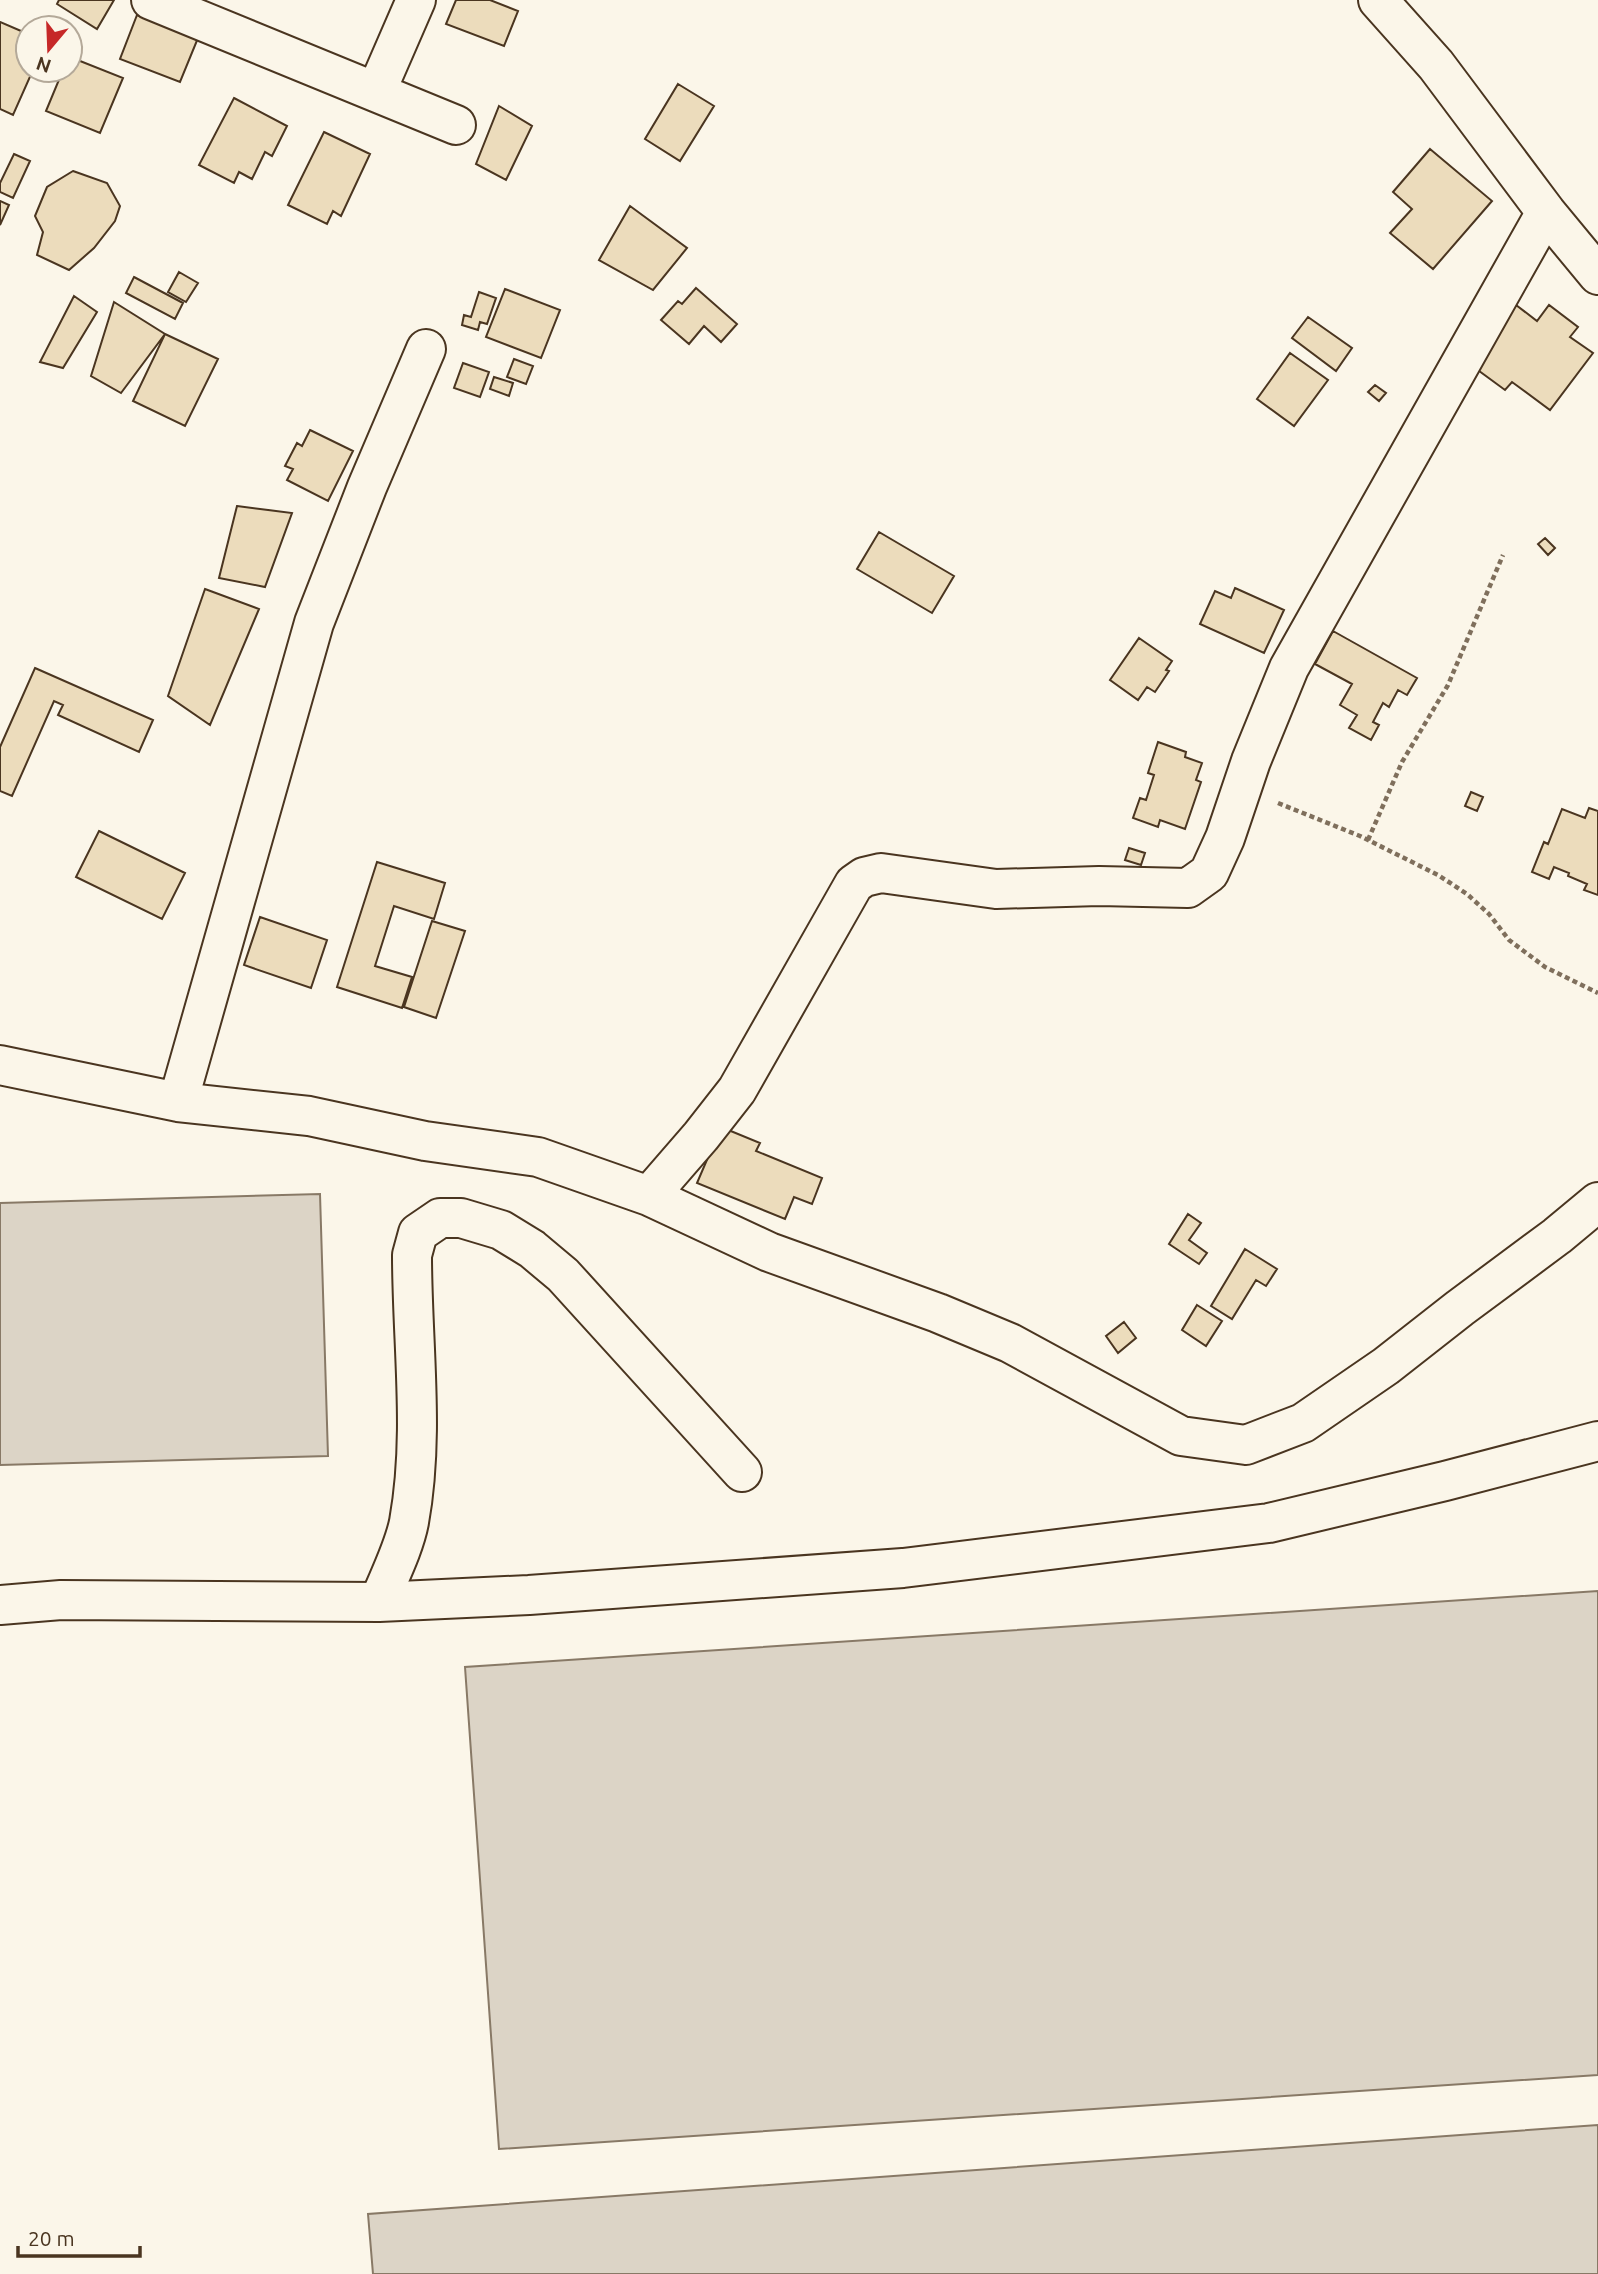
<svg xmlns="http://www.w3.org/2000/svg" width="1598" height="2274" viewBox="0 0 1598 2274" font-family="Ubuntu,sans-serif">
<style>
.water{fill:#dcd4c6;stroke:#887966;stroke-width:2}
.building{fill:#ecdcbc;stroke:#4a3520;stroke-width:2}
.lines{fill:none;stroke-linecap:round;stroke-linejoin:round}
.minor-casing{stroke:#4a3520;stroke-width:42}
.path{stroke:#7f6f5c;stroke-width:4.5;stroke-dasharray:5 3.5;stroke-linecap:butt}
.minor{stroke:#fbf6e9;stroke-width:38}
</style>
<rect width="100%" height="100%" fill="#fbf6e9"/>
<!-- water -->
<path class="water" d="M320,1194L328,1456L0,1465V1203Z
M1598,1591V2075L499,2149L465,1667Z
M1598,2125V2274H373L368,2214Z"/>
<!-- building -->
<path class="building" d="M59,0H114L97,29L57,4Z
M456,0H490L518,11L504,46L446,24Z
M137,15L198,38L180,82L120,59Z
M0,22L28,34V70H33L13,115L0,109Z
M70,57L123,78L100,133L46,111L63,70H70Z
M678,84L714,106L680,161L645,139Z
M234,98L287,126L272,156L265,152L252,179L239,172L234,183L199,165Z
M499,106L532,126L506,180L476,164Z
M324,132L370,154L341,216L333,211L327,224L288,205Z
M1430,149L1492,201L1433,269L1390,233L1412,209L1393,192Z
M14,154L30,161L13,198L0,192V183Z
M73,171L107,183L120,206L115,221L94,248L69,270L37,255L43,232L35,216L47,187Z
M0,201L9,205L0,225Z
M630,206L687,248L653,290L599,260Z
M179,272L198,283L186,302L168,292Z
M134,277L183,303L175,319L126,293Z
M696,288L737,324L721,342L704,326L689,344L661,320L678,301L682,304Z
M505,289L560,310L541,358L486,337Z
M479,292L496,298L487,324L480,322L478,330L462,325L464,315L471,317Z
M74,296L97,312L63,368L40,362Z
M114,302L165,334L121,393L91,376Z
M1516,305L1537,321L1549,305L1578,327L1570,337L1593,353L1550,410L1512,382L1505,390L1471,365Z
M1308,317L1352,348L1336,371L1292,338Z
M165,334L218,359L185,426L133,401Z
M1290,353L1328,380L1294,426L1257,399Z
M514,359L533,366L526,384L507,377Z
M463,363L489,372L480,397L454,388Z
M494,377L513,383L509,396L490,389Z
M1375,385L1386,393L1379,401L1368,392Z
M310,430L353,451L328,501L287,480L293,469L285,466L297,443L302,446Z
M237,506L292,513L265,587L219,578Z
M879,532L954,576L932,613L857,569Z
M1545,538L1555,548L1548,555L1538,544Z
M1235,588L1284,610L1264,653L1200,624L1215,591L1231,598Z
M205,589L259,609L210,725L168,696Z
M1333,631L1417,678L1407,695L1398,690L1389,707L1383,703L1373,722L1379,725L1371,740L1349,728L1357,715L1340,705L1352,684L1315,664Z
M1139,638L1172,661L1166,670L1169,671L1155,692L1147,687L1138,700L1110,680Z
M35,668L153,720L139,752L58,715L63,705L54,701L12,796L0,791V747Z
M1158,742L1186,752L1185,757L1202,763L1196,780L1201,782L1185,829L1160,820L1158,827L1133,818L1140,798L1146,800L1154,775L1148,773Z
M1471,792L1483,797L1477,811L1465,806Z
M1589,808L1598,811V895L1584,890L1587,884L1568,876L1569,873L1554,867L1549,879L1532,872L1544,842L1548,844L1562,809L1585,818Z
M99,831L185,873L162,919L76,877Z
M1129,848L1145,853L1141,865L1125,860Z
M377,862L445,883L434,919L394,906L375,966L412,977L402,1008L337,987Z
M260,917L327,940L311,988L244,965Z
M432,921L465,931L436,1018L404,1007Z
M721,1127L760,1143L756,1151L822,1178L812,1204L794,1197L785,1219L697,1183Z
M1188,1214L1201,1223L1189,1240L1207,1253L1199,1264L1169,1244Z
M1245,1249L1277,1269L1266,1286L1256,1280L1232,1319L1211,1306Z
M1197,1305L1222,1321L1206,1346L1182,1330Z
M1124,1322L1136,1338L1118,1353L1106,1336Z"/>
<g class="lines">
<defs>
<path id="minor" d="M151,0L456,125
M1378,0L1436,65L1546,212L1598,275
M376,92L416,0
M0,1065L178,1102L309,1116L425,1141L538,1157L649,1196L769,1252L938,1313L1010,1343L1181,1436L1246,1445L1303,1423L1386,1366L1460,1308L1557,1236L1598,1202
M178,1102L314,623L367,487L426,349
M649,1196L701,1136L737,1090L854,884L864,877L881,873L996,889L1099,886L1188,888L1209,873L1225,838L1251,761L1289,668L1546,212
M379,1602C389,1577 404,1548 409,1522C425,1434 412,1344 412,1255L418,1233L440,1218H461L501,1230L532,1249L563,1275L742,1472
M0,1605L61,1600L379,1602L529,1595L903,1568L1269,1523L1445,1481L1598,1441"/>
</defs>
<!-- minor casing -->
<use href="#minor" class="minor-casing"/>
<!-- path -->
<path class="path" d="M1278,803L1360,836L1438,875L1467,894L1489,914L1509,940L1545,967L1598,993
M1368,840L1402,762L1448,685L1503,555"/>
<!-- minor -->
<use href="#minor" class="minor"/>
</g>
<!-- north arrow -->
<g transform="translate(49 49) rotate(199)"><circle r="33" fill="#fbf6e9" stroke="#b4a999" stroke-width="2"/>
<path d="M0-5L12 26L0 18L-12 26Z" fill="#c62828"/>
<text y="-10" font-size="19" font-weight="bold" text-anchor="middle" fill="#4a3520">N</text>
</g>
<!-- scale -->
<path d="M18 2246v10h122v-10" fill="none" stroke="#4a3520" stroke-width="3.5"/>
<text x="28" y="2246" font-size="21" fill="#4a3520" stroke="#fbf6e9" stroke-width="5" paint-order="stroke">20 m</text>
</svg>
